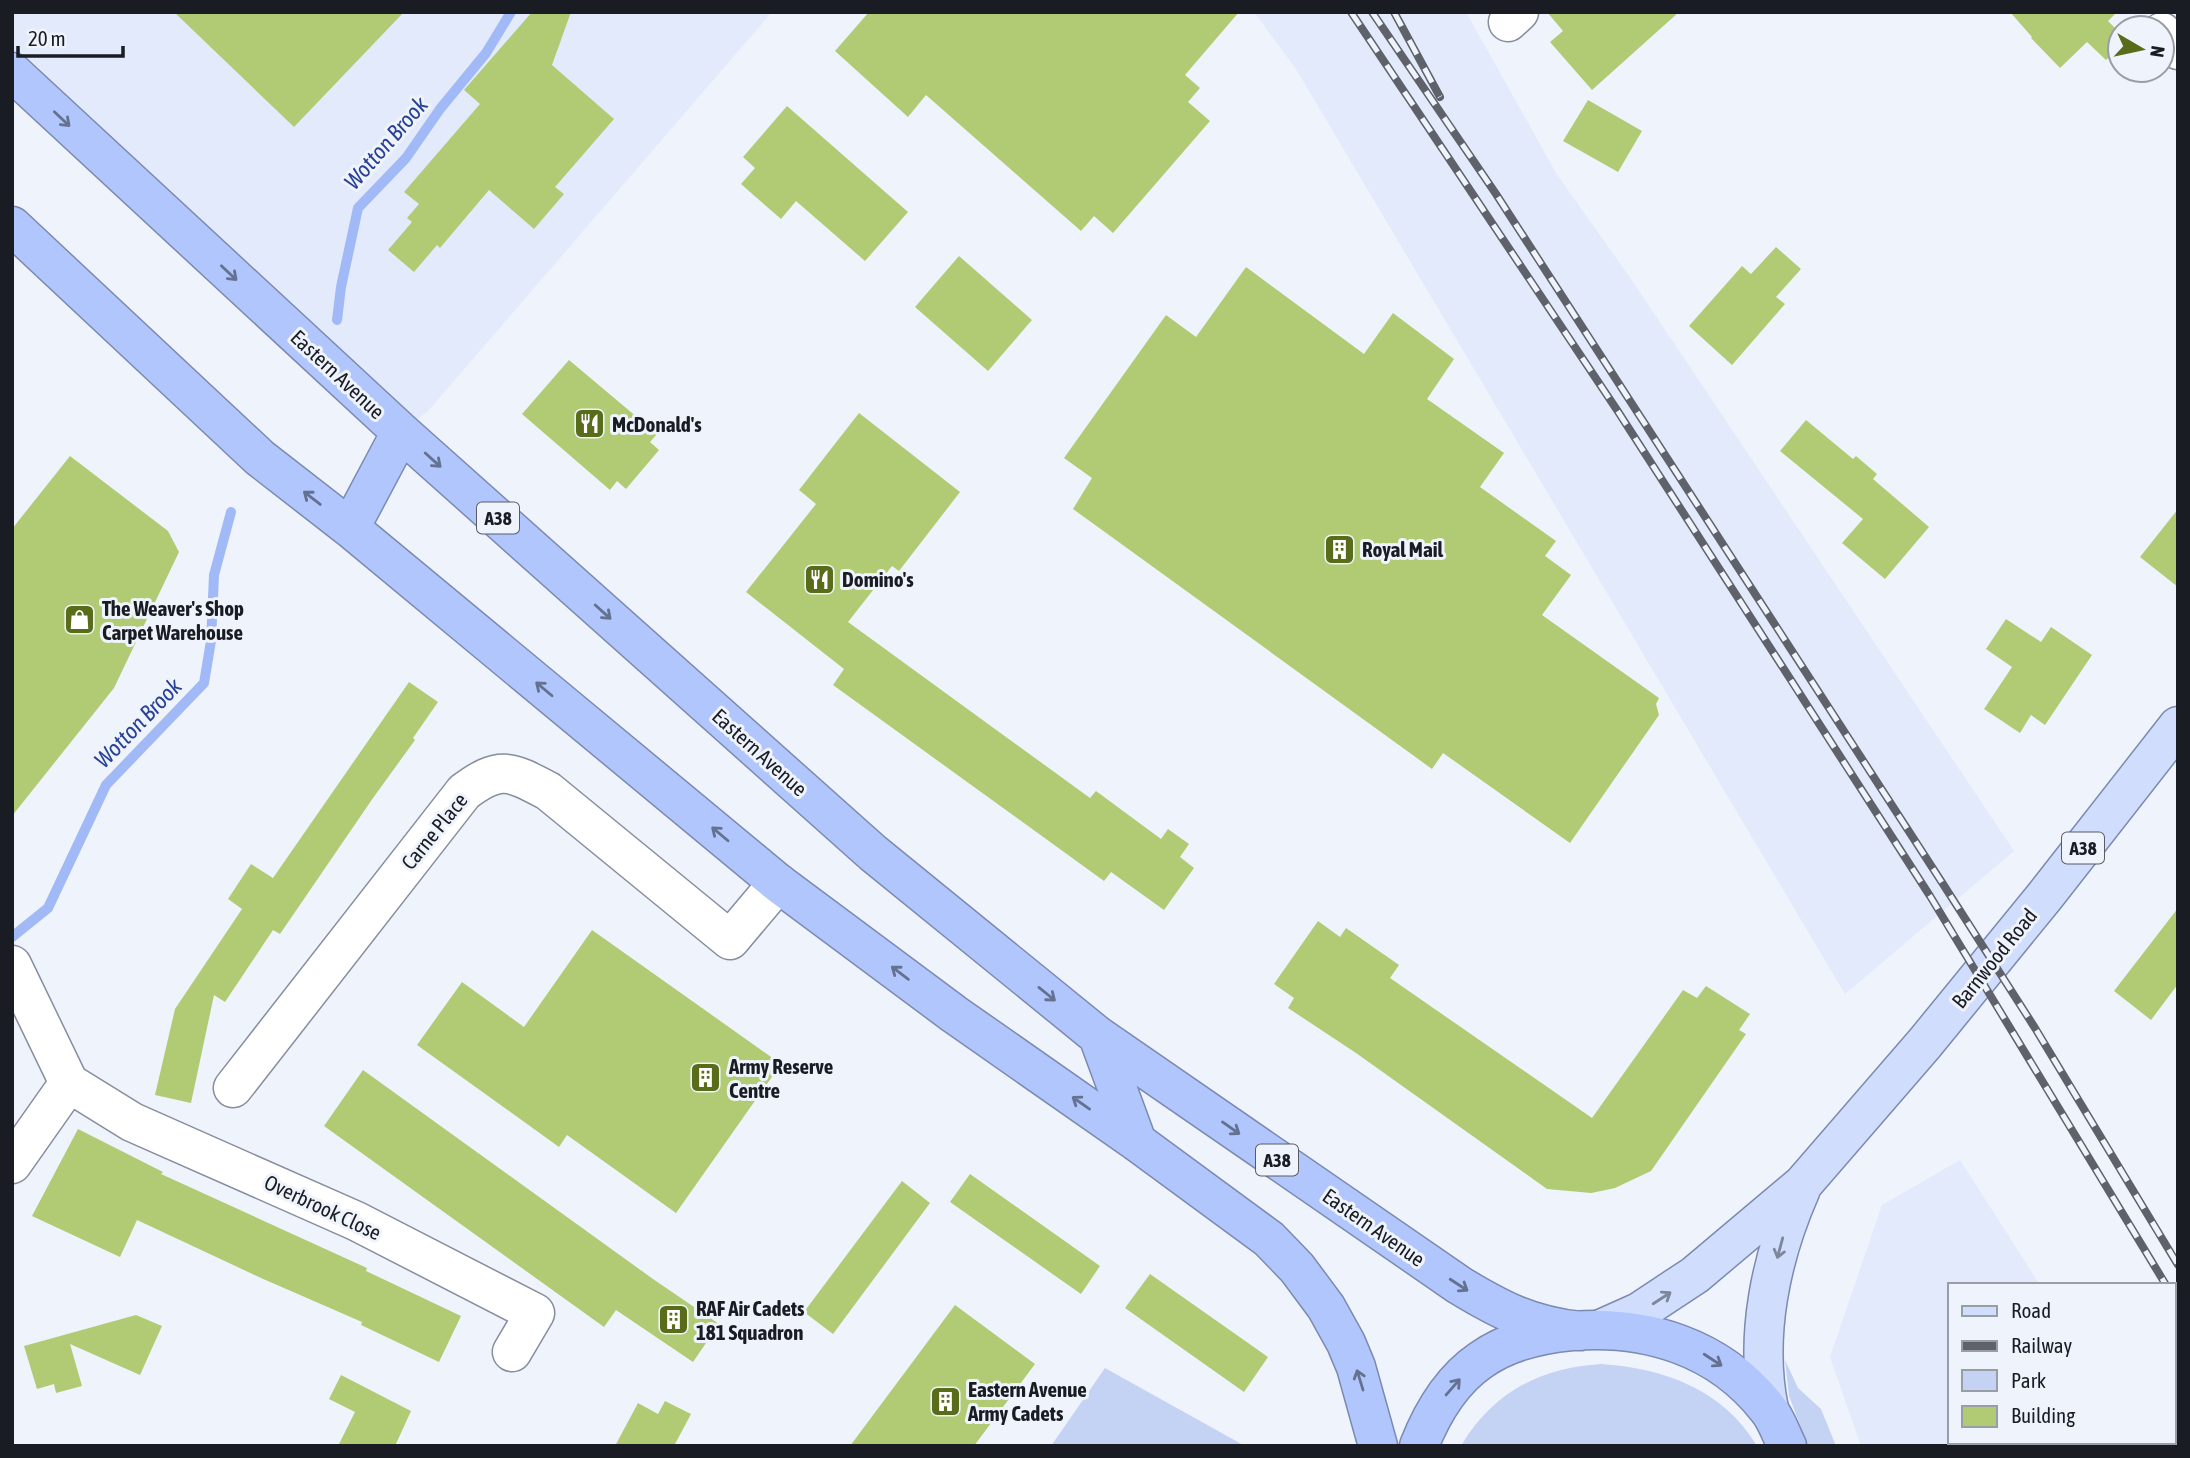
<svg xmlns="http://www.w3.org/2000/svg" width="2190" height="1458" viewBox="0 0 2190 1458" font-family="'Asap Condensed',sans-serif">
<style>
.built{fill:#e3eafb}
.green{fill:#c4d2f4}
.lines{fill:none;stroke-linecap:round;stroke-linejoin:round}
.stream{stroke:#a1b9f6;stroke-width:10}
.building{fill:#b1cb75}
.minor-casing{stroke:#858d9f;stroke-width:41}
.major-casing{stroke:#7b8ab0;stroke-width:41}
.highway-casing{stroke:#7b8ab0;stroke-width:41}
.minor{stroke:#fff;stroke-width:38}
.major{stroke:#d0ddfd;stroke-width:38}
.highway{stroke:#b0c6fc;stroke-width:38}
.rail-casing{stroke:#5f626a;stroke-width:8}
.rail{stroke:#eff3fb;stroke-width:5;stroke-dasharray:16;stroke-linecap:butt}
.oneway{stroke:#647190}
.oneway2{stroke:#7e869b}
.labels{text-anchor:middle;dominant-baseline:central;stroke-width:6;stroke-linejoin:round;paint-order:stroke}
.shield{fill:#eff3fb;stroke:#595c64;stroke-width:2}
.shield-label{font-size:19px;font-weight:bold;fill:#191c23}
.street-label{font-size:21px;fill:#191c23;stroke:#eff3fb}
.poi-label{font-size:21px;font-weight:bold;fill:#191c23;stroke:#eff3fb;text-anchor:start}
.water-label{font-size:23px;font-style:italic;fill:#284198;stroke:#eff3fb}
</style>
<rect width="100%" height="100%" fill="#eff3fb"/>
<!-- built -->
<path class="built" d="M12,12H772L428,411L401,432L12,72Z
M1254,12H1466L1556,173L1633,282L2014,851L1845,994L1296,69Z
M1960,1160L2040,1285H1950V1442H2140L2142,1446H1861L1830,1357L1882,1205Z"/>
<!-- green -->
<path class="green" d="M1785,1360L1798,1388L1821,1409L1836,1446H1808L1789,1396Z
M1601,1364C1663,1368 1723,1389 1757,1446H1461C1493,1392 1540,1368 1601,1364Z
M1105,1368L1245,1446H1051Z"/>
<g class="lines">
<!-- stream -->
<path class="stream" d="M337,320L341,287L358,208L406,158L440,109L486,53L511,12
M12,937L48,908L106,785L204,683L211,641L214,575L231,512"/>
</g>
<!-- building -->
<path class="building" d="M174,12H404L294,127Z
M532,12H571L552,65L614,119L555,187L564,194L534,229L489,190L440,248L437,245L414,272L388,250L412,222L407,218L419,204L404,192L480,104L464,90Z
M869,12H1239L1185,75L1200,88L1188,102L1210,121L1113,233L1094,216L1081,231L926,95L908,117L835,51Z
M1547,12H1679L1592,90L1550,42L1563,31Z
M2010,12H2117L2108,21L2120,33V46L2106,60L2087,42L2060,68L2031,38L2032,37Z
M1588,100L1642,131L1618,172L1563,141Z
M787,106L908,212L865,261L796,201L781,219L741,184L755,168L743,157Z
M1776,247L1801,269L1776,297L1785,304L1732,365L1689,326L1742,266L1751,274Z
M959,256L1032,320L988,371L915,307Z
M1246,267L1364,354L1393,313L1454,359L1427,399L1504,453L1480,487L1556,541L1545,556L1571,575L1542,615L1659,698L1656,704L1659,715L1570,843L1443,753L1432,769L1073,509L1092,478L1064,458L1166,315L1196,337Z
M569,360L657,434L650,442L659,450L626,489L617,481L610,490L522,414Z
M859,413L960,492L899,571L892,566L848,622L1090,798L1096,791L1161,839L1168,829L1189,844L1180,857L1194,868L1164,910L1111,872L1104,881L833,685L844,669L746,592L816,504L799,490Z
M1806,420L1853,459L1856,456L1877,474L1873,479L1929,527L1885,579L1842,543L1863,519L1780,451Z
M70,456L168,531L179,552L114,688L12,816V529Z
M2178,509V587L2140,557Z
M2006,619L2041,642L2051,627L2092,655L2045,725L2031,715L2020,733L1984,709L2012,667L1986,649Z
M409,682L438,702L413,738L415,740L373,798L280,934L273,930L225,1002L214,995L191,1103L155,1095L175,1009L242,909L228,899L251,864L273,878Z
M2178,908V984L2151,1020L2114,991Z
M1318,921L1340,937L1346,928L1399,965L1390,978L1592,1118L1683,990L1697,998L1706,986L1750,1014L1739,1030L1746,1034L1651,1171L1615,1188L1601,1191L1591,1193L1547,1189L1356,1053L1288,1008L1294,998L1274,984Z
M592,930L781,1064L676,1213L567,1135L559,1147L417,1045L462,982L524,1027Z
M363,1070L653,1279L719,1324L693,1362L616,1310L604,1327L324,1126Z
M78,1129L163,1172L161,1174L367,1268L366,1271L461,1316L439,1362L361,1325L362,1322L261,1278L137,1220L120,1257L32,1216Z
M970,1174L1100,1266L1081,1294L950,1202Z
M902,1181L930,1203L833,1334L804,1312Z
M1150,1274L1268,1357L1244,1392L1125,1308Z
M955,1305L1035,1364L974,1446H850Z
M136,1315L162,1326L140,1375L70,1344L82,1386L56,1393L54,1384L37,1389L24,1346Z
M341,1375L411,1411L395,1446H338L355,1412L329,1399Z
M665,1401L691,1414L674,1446H615L638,1403L658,1414Z"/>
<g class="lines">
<defs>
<path id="minor" d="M1508,22L1519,12
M2162,32L2178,50
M12,965L69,1083L12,1164
M69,1083L132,1122L356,1221L535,1313L512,1352
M233,1088L464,792C500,765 510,771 548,791L730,940L778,883"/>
<path id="major" d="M1601,1329L1639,1312L1695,1275L1803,1184L1925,1043L2045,896L2178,726
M1769,1409C1754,1336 1771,1257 1801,1189"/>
<path id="highway" d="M12,72L401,432L873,853L1098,1036L1459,1285C1500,1310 1531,1326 1580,1331
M12,226L260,458L350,528L778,883L954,1014L1137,1142L1269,1239L1297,1268L1326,1307L1346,1343L1356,1367L1378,1446
M350,528L401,432
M1098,1036L1137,1142
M1419,1446C1432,1413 1450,1381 1481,1360C1508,1341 1539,1334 1572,1331C1647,1325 1719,1347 1767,1408C1776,1418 1781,1434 1787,1446"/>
</defs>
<!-- minor casing -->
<use href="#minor" class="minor-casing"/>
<!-- major casing -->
<use href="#major" class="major-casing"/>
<!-- highway casing -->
<use href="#highway" class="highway-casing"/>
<!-- minor -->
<use href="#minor" class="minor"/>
<!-- major -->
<use href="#major" class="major"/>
<!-- highway -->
<use href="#highway" class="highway"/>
<defs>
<path id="rail" d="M1351,12L1617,410L1930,896L2166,1285
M1372,12L1496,194L1943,884L2035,1028L2178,1265
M1394,12L1440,97
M2174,1299L2178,1305"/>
</defs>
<!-- rail casing -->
<use href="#rail" class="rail-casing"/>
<!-- rail -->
<use href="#rail" class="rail"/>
</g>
<!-- one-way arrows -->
<defs><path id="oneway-shaft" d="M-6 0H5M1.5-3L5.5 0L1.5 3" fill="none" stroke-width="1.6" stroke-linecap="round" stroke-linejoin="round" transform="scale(1.75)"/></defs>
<g class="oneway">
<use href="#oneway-shaft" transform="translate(62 119) rotate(43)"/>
<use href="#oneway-shaft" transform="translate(229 273) rotate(43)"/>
<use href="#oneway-shaft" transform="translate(433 460) rotate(42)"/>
<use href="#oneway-shaft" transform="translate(312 498) rotate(-142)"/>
<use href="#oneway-shaft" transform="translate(603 612) rotate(42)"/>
<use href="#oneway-shaft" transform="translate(544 689) rotate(-140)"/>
<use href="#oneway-shaft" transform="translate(720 834) rotate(-140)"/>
<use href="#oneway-shaft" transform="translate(900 973) rotate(-143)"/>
<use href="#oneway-shaft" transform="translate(1047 994) rotate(39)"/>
<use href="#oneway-shaft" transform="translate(1081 1103) rotate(-145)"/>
<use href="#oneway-shaft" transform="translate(1231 1128) rotate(35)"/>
<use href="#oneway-shaft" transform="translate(1459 1285) rotate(33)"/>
<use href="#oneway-shaft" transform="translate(1713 1360) rotate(33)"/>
<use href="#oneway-shaft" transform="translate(1360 1380) rotate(-107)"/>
<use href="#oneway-shaft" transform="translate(1453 1387) rotate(-49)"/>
</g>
<g class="oneway2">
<use href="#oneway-shaft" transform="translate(1780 1248) rotate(105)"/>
<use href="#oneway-shaft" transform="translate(1662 1298) rotate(-33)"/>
</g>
<!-- icons -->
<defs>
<symbol id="restaurant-square" viewBox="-11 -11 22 22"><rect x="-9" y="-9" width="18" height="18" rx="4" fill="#586c1a" stroke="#eff3fb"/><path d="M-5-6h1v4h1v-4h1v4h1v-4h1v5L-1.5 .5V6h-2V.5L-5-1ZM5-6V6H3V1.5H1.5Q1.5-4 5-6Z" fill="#fff"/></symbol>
<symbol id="building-square" viewBox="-11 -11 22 22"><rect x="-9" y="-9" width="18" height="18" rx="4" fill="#586c1a" stroke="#eff3fb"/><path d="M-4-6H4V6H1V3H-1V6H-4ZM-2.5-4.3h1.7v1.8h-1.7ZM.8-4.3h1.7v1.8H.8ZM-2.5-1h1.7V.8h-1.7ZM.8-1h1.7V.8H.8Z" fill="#fff"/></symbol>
<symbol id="shop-square" viewBox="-11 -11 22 22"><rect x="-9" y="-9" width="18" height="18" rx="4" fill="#586c1a" stroke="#eff3fb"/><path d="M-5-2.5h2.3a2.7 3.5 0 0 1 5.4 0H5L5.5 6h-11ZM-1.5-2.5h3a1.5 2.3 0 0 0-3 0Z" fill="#fff"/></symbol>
</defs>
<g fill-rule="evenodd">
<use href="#restaurant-square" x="572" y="406" width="35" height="35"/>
<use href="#building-square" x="1322" y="532" width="35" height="35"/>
<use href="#restaurant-square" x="802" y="562" width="35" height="35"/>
<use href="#shop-square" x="62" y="602" width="35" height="35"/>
<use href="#building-square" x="688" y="1060" width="35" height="35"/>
<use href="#building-square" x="656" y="1302" width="35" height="35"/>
<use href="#building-square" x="928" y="1384" width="35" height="35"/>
</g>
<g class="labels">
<!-- shield labels -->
<g class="shield">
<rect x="477" y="502.5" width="42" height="31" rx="5"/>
<rect x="2062" y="832.5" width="42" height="31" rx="5"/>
<rect x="1256" y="1144.5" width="42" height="31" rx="5"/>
</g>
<g class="shield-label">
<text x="498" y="518">A38</text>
<text x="2083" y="848">A38</text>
<text x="1277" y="1160">A38</text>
</g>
<!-- street labels -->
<g class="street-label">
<text transform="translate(338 374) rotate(43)">Eastern Avenue</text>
<text transform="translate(760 752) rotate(42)">Eastern Avenue</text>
<text transform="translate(434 831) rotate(-51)">Carne Place</text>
<text transform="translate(1994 958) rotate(-51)">Barnwood Road</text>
<text transform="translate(323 1207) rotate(25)">Overbrook Close</text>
<text transform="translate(1374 1227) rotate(35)">Eastern Avenue</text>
</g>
<!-- poi labels -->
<g class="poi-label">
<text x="612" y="424">McDonald's</text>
<text x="1362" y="549">Royal Mail</text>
<text x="842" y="579">Domino's</text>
<text x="102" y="608">The Weaver's Shop<tspan x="102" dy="24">Carpet Warehouse</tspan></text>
<text x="729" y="1066">Army Reserve<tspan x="729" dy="24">Centre</tspan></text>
<text x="696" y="1308">RAF Air Cadets<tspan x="696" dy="24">181 Squadron</tspan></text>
<text x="968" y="1389">Eastern Avenue<tspan x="968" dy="24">Army Cadets</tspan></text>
</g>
<!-- water labels -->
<g class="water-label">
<text transform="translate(386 143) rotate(-49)">Wotton Brook</text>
<text transform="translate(138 723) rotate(-46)">Wotton Brook</text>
</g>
</g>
<!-- border -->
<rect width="2190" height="1458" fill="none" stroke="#191c23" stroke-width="28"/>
<!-- legend -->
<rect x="1948" y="1283" width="228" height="161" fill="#eff3fb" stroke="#999da5" stroke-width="2"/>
<rect x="1962" y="1306" width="35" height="10" fill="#d0ddfd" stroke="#999da5" stroke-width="2"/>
<text x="2011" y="1318" font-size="21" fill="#191c23">Road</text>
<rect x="1962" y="1341" width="35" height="10" fill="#5f626a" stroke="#999da5" stroke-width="2"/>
<text x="2011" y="1353" font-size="21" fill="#191c23">Railway</text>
<rect x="1962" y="1370" width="35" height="21" fill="#c4d2f4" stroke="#999da5" stroke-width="2"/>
<text x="2011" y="1388" font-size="21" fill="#191c23">Park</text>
<rect x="1962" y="1406" width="35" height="21" fill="#b1cb75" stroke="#999da5" stroke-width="2"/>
<text x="2011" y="1423" font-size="21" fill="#191c23">Building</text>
<!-- north arrow -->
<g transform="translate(2141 49) rotate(99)"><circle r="33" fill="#eff3fb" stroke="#999da5" stroke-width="2"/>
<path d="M0-5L12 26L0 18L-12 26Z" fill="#586c1a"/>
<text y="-10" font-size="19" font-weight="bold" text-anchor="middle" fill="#191c23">N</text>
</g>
<!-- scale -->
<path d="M18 46v10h105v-10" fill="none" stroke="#191c23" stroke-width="3.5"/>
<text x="28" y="46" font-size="21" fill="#191c23" stroke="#eff3fb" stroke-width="5" paint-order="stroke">20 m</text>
</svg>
